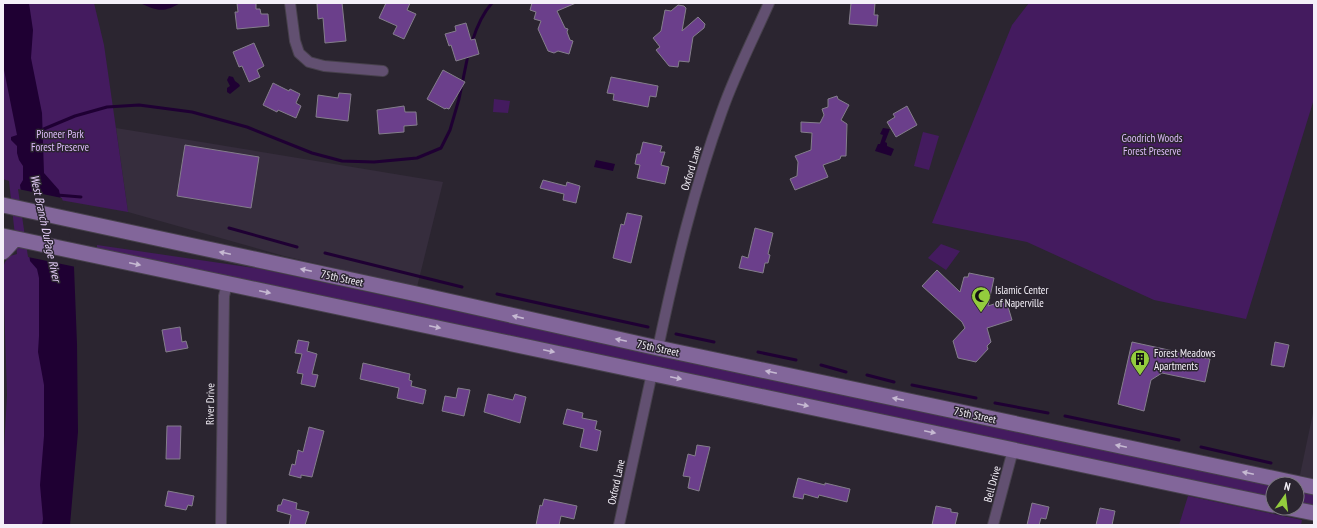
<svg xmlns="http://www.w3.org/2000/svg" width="1317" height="528" viewBox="0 0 1317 528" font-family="'PT Sans Narrow',sans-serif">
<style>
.built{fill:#362d3d}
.green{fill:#441b5f}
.water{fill:#1f0033}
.pier{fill:#2b2530}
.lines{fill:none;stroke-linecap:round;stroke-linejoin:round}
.stream{stroke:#1f0033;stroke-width:3}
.building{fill:#6b3f8b;stroke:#847e8b}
.street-casing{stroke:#47414c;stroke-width:12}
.secondary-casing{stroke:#47414c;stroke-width:17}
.street{stroke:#625071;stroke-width:10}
.secondary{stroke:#82669a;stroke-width:15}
.oneway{fill:#c6b9d2}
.labels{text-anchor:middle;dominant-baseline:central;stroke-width:3;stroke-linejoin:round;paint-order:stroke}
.park-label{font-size:11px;fill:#ddbbfa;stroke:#2b2530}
.street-label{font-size:11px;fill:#f4f0f8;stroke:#2b2530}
.poi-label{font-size:11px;fill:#f4f0f8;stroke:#2b2530;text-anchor:start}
.water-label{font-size:12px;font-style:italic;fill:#e3cdf7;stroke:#2b2530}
</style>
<rect width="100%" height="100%" fill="#2b2530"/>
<!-- built -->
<path class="built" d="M116,128L443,182L417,287L284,256L128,212Z
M1314,408V479L1300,475Z"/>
<!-- green -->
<path class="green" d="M3,3H94L104,45L128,212L60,200L54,525H3V466L7,395L3,268L5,262L10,256L17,254L9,181L3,179Z
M1029,3H1314V99L1246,319L1154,300L1027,242L932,223L1012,25Z
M494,99L510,101L508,113L493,112Z
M923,132L939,136L929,170L914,166Z
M941,244L960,251L946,270L928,258Z
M97,245L261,269L520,325L1273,484V499L97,248Z
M1297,489L1314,493V508L1297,504Z
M1188,496L1302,520L1301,525H1179Z"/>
<!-- water -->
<path class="water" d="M3,3H29L33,30L31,58L42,113L44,173L59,190L74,267L77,344L78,432L70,525H42L43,519L40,485L44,436V385L38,352L39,336V278L37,269L30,261L20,185L23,180V166L19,160L17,153V146L11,140V137L17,135L3,65Z
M140,3H180C164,13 157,11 140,3Z
M229,76L233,77L235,81L239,84L240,86L230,94L227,92V88L230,86L227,80Z
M883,128L890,129L885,142L887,143V146L894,149L891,156L875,151L878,144H880L883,135L880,134Z
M596,160L615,164L613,171L594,167Z"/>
<!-- pier -->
<path class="pier" d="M18,189L62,198L76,267L28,257Z"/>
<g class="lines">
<!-- stream -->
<path class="stream" d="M472,42C476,29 483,13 492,3
M39,131L75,116L107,107L139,105L192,112L247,127L312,153L342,161L374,162L417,158L441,148L450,130L459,99L468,55
M57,195L81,197
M229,228L297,247
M325,253L462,287
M497,294L648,327
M676,334L714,342
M758,352L796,360
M821,365L846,372
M867,375L894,382
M912,385L976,398
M995,403L1048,413
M1065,416L1179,440
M1201,447L1271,463"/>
</g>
<!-- building -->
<path class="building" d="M237,3H256V9H260L261,14H268L269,26L237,29L235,12H238Z
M317,3H342L346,41L325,43L323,18L318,19Z
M386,3H410L407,10L416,14L404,39L393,34L397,26L379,18Z
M532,3H576L557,11L565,28L568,29L567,32L570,40L573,41L569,54L558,51L554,53L548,51L538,29L541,21L534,19L536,12L530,10Z
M851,3H875L874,15H878L877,26L849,24Z
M678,5L684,6L686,8L682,31L698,17L705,24L704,28L693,37L689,62L679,61L678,67L669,66L656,50L660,47L653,38L661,31L665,10L671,11Z
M466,23L471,40L475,39L479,54L456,61L451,45L449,46L445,34L456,31L455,26Z
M254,43L264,66L257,70L260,77L249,82L242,66L239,67L233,52Z
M443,70L465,82L449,109L446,108L445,109L427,99Z
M611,77L658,86L656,97L650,96L648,107L613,100L614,94L607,93Z
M273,83L289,91L290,89L300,94L296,103L301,106L296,118L278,110L277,112L263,105Z
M339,93L351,94L348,121L316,117L318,95L338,98Z
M837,96L838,99L849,105L841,120L847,124L846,156H841L840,159L823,165L828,177L795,190L790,179L797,176L798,162L795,156L811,150L812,133L801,132V122L820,123L824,115L822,109L828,107V99Z
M404,106L405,112H416L417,125L404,126V132L379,134L377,110Z
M907,106L917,125L896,137L887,122L895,117L893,114Z
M643,142L662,146L660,152H665L661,165L669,167L665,184L637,178L640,165L635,164L637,154H640Z
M185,145L259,157L251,208L177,196Z
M543,180L566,186L567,182L580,186L576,203L563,200L564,194L540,188Z
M627,213L642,216L631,263L613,258L621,224L624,225Z
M755,228L773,233L768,254L770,255L768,263H765L763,273L739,268L742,256L748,258Z
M937,270L960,292L964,277H968L969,273L994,278L988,306L1006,300L1012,320L987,328L991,342L987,346L988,349L976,362L958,358L953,341L965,328L962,322L922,286Z
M180,327L182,342L186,341L188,348L166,352L162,330Z
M298,340L309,342L307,351L317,354L312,374L318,375L315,387L301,384L303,374L297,373L302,354L295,353Z
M1132,342L1210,359L1205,382L1162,373L1151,380L1144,411L1118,404Z
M1275,342L1289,345L1284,367L1271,365Z
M363,363L410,374L409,380L412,381L411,386L426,390L423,404L397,398L399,388L360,379Z
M458,388L470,390L464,416L442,411L445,396L456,398Z
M488,394L513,400L515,394L526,397L520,423L484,412Z
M567,409L583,413L582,418L597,421L595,429L601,431L597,451L580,447L584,429L563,424Z
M167,426H181L180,459H166Z
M309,427L324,431L312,477L301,475V478L289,475L292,464L295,465L298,450L303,452Z
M697,445L710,447L699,491L688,488L690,477L683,476L688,454L695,456Z
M798,478L825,485V483L850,489L847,502L819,495L818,498L804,494L803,499L793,497Z
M168,491L194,496L192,506L188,505L186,510L165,506Z
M283,499L297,503L296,509L309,512L305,525H289L291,515L277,511L278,505H281Z
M544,499L577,506L574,519L561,516L559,525H536L540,505L542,506Z
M1032,503L1049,507L1046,519L1041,518L1039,525H1027Z
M936,506L951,509V512L958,513L955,525H932Z
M1100,508L1115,511L1112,525H1096Z"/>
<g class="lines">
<defs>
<path id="street" d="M290,3L295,41L299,53L309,62L324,66L383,71
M658,348C675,268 694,188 722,111C735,74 753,39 769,3
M221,525L224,296L227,284
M619,525L652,373
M993,525L1013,450"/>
<path id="secondary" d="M3,205L412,293L658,348L1314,487
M3,236L1273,505
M3,252L15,239
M1289,508L1314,513"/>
</defs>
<!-- street casing -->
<use href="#street" class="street-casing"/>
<!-- secondary casing -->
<use href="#secondary" class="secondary-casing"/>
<!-- street -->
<use href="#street" class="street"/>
<!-- secondary -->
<use href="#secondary" class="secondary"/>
</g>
<!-- one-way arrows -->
<defs><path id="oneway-solid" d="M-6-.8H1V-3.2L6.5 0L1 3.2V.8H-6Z"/></defs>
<g class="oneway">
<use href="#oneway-solid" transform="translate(225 253) rotate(-168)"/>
<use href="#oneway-solid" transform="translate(135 264) rotate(12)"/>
<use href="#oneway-solid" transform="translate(306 270) rotate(-168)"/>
<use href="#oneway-solid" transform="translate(265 292) rotate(12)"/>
<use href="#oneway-solid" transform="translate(518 317) rotate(-167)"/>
<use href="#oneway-solid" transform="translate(435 327) rotate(12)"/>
<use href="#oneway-solid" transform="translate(621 340) rotate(-168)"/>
<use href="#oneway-solid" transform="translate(549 351) rotate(12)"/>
<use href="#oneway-solid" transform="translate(771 372) rotate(-168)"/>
<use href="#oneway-solid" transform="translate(676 378) rotate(12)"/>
<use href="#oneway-solid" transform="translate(898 399) rotate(-168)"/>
<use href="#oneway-solid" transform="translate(803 405) rotate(12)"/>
<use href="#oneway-solid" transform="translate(930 432) rotate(12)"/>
<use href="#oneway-solid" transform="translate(1121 446) rotate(-168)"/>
<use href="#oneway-solid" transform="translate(1248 473) rotate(-168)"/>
</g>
<!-- icons -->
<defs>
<symbol id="mosque-pin" viewBox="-11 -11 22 30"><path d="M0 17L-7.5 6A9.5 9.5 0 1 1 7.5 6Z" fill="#93cc3d" stroke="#2b2530"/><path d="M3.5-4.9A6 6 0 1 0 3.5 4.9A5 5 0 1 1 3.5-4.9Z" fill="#111"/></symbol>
<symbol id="building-pin" viewBox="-11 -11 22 30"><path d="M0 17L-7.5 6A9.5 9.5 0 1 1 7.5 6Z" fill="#93cc3d" stroke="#2b2530"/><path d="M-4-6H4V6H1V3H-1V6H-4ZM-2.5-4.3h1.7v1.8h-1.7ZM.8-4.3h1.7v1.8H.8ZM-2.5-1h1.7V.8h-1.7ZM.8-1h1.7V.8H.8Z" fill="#111"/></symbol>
</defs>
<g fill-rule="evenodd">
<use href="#mosque-pin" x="970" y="285" width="22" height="30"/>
<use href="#building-pin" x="1129" y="348" width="22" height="30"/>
</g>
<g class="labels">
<!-- park labels -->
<g class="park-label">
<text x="60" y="134">Pioneer Park<tspan x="60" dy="13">Forest Preserve</tspan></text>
<text x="1152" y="138">Goodrich Woods<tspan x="1152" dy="13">Forest Preserve</tspan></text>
</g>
<!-- street labels -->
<g class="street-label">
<text transform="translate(691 168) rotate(-73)">Oxford Lane</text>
<text transform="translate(342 278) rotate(12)">75th Street</text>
<text transform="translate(658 348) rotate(12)">75th Street</text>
<text transform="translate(210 404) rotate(-89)">River Drive</text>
<text transform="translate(975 415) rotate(12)">75th Street</text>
<text transform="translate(616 482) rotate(-78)">Oxford Lane</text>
<text transform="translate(992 484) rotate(-75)">Bell Drive</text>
</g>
<!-- poi labels -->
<g class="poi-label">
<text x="995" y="290">Islamic Center<tspan x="995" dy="13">of Naperville</tspan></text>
<text x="1154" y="353">Forest Meadows<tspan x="1154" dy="13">Apartments</tspan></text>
</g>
<!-- water labels -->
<g class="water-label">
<text transform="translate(46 228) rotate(78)">West Branch DuPage River</text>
</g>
</g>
<!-- border -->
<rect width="1317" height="528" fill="none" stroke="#f4f0f8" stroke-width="8"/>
<!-- north arrow -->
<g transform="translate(1285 496) rotate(14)"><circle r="19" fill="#2b2530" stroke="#7b7680"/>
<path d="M0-3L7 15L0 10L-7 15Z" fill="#93cc3d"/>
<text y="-6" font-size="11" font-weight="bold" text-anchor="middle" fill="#f4f0f8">N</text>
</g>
</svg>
